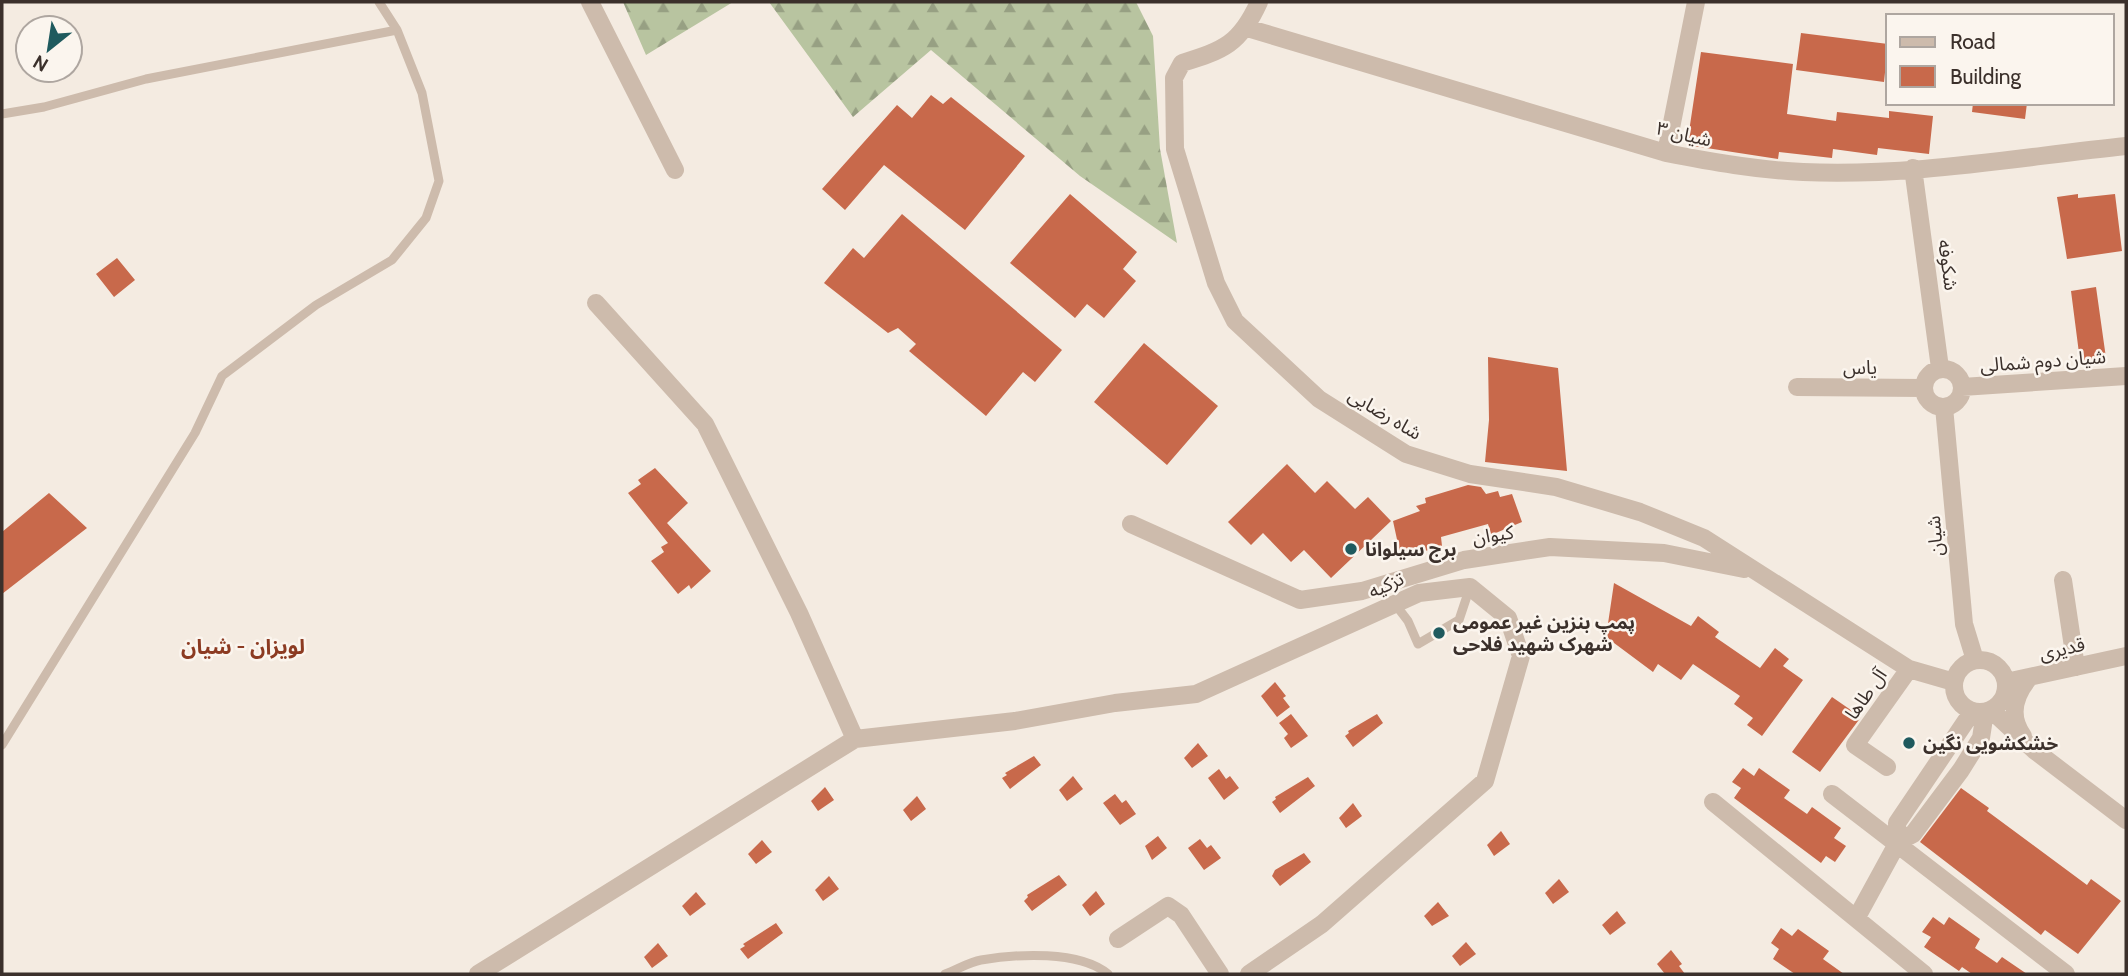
<svg xmlns="http://www.w3.org/2000/svg" width="2128" height="976" viewBox="0 0 2128 976" font-family="Cabin,'Noto Sans Arabic',sans-serif">
<style>
.forest{fill:url(#forest-firs)}
.building{fill:#c8694b}
.lines{fill:none;stroke-linecap:round;stroke-linejoin:round}
.service{stroke:#cdbbac;stroke-width:9}
.minor{stroke:#cdbbac;stroke-width:18}
.poi-dot{fill:#1f5a5e;stroke:#fbf5ee;stroke-width:2.5}
.labels{text-anchor:middle;dominant-baseline:central;stroke-width:5;stroke-linejoin:round;paint-order:stroke}
.street-label{font-size:19px;fill:#3b302b;stroke:#fbf5ee}
.poi-label{font-size:19px;font-weight:bold;fill:#3b302b;stroke:#fbf5ee;text-anchor:start}
.neighbourhood-label{font-size:21px;font-weight:bold;fill:#8c3b22;stroke:#fbf5ee}
</style>
<defs>
<pattern id="forest-firs" width="22" height="20" patternUnits="userSpaceOnUse" patternTransform="scale(1.75)"><rect width="22" height="20" fill="#b8c4a0"/><path d="M5 1l3.5 6h-7zM16 11l3.5 6h-7z" fill="#97a083"/></pattern>
</defs>
<rect width="100%" height="100%" fill="#f4ebe1"/>
<!-- forest -->
<path class="forest" d="M623,2H733L646,55Z
M769,2H1136L1153,36L1160,149L1177,243L1080,176L931,50L853,117Z"/>
<!-- building -->
<path class="building" d="M1801,33L1888,44L1884,82L1796,70Z
M1701,52L1793,64L1787,114L1836,121L1837,112L1889,118V111L1933,116L1929,154L1878,148L1877,155L1833,149L1832,158L1779,152L1778,159L1687,145Z
M931,95L943,104L951,97L1025,156L965,230L884,165L845,210L822,189L897,105L912,118Z
M1973,103H2027L2025,119L1972,112Z
M1070,194L1137,252L1123,269L1136,281L1104,318L1087,304L1075,318L1010,263Z
M2078,194V198L2115,194L2122,251L2067,259L2057,197Z
M902,214L1062,350L1035,382L1023,372L986,416L909,351L916,344L898,328L888,333L824,283L853,248L864,258Z
M117,258L135,280L114,297L96,274Z
M2096,287L2106,358L2080,361L2071,291Z
M1144,343L1218,406L1167,465L1094,402Z
M1488,357L1558,368L1567,471L1485,462L1489,420Z
M1287,464L1315,493L1327,481L1355,509L1368,497L1391,521L1331,578L1304,550L1291,562L1263,533L1251,545L1228,522Z
M655,468L688,503L667,523L711,571L691,589L689,585L678,594L651,561L664,552L661,547L668,543L628,493L641,484L638,480Z
M1468,485L1481,487L1486,494L1498,491L1500,497L1512,494L1522,522L1491,535L1488,524L1441,537L1442,546L1401,558L1393,521L1420,511L1416,506L1426,503L1425,498Z
M49,493L87,528L2,594V532Z
M1614,583L1691,626L1698,616L1719,632L1715,637L1760,668L1775,648L1789,659L1783,666L1803,680L1762,736L1747,725L1753,718L1734,704L1740,696L1693,664L1681,680L1658,664L1653,672L1606,637Z
M1275,682L1286,696L1283,698L1290,707L1277,717L1261,696Z
M1832,697L1861,717L1820,772L1792,752Z
M1291,714L1308,736L1291,748L1284,738L1288,734L1279,723Z
M1377,714L1383,723L1353,747L1345,736L1349,733L1348,731Z
M1198,743L1208,756L1192,768L1184,758Z
M1034,756L1041,765L1010,789L1002,778L1007,775L1005,773Z
M1743,768L1754,776L1759,768L1790,790L1784,798L1807,814L1812,807L1841,828L1834,838L1846,846L1835,862L1826,856L1821,863L1734,798L1741,788L1732,782Z
M1219,769L1226,779L1230,776L1239,788L1224,800L1208,778Z
M1073,776L1083,789L1067,801L1059,790Z
M1308,777L1315,786L1280,813L1272,802L1276,799L1275,797Z
M825,787L834,800L818,811L811,801Z
M1961,788L1989,808L1987,811L2087,885L2091,879L2121,901L2078,954L2045,930L2041,935L1920,842Z
M1115,794L1122,803L1126,800L1136,814L1120,825L1103,803Z
M917,796L926,809L911,821L903,810Z
M1353,803L1362,816L1346,828L1339,818Z
M1501,831L1510,844L1494,856L1487,845Z
M1158,836L1167,848L1152,860L1145,846Z
M1200,839L1207,848L1211,845L1221,858L1204,870L1188,848Z
M762,840L772,852L756,864L748,854Z
M1304,853L1311,862L1280,886L1272,876L1275,870Z
M1059,875L1067,885L1032,911L1024,901L1028,897L1027,895Z
M829,876L839,889L823,901L815,890Z
M1559,879L1569,892L1553,904L1545,893Z
M1096,891L1105,904L1090,916L1082,905Z
M696,892L706,904L690,916L682,906Z
M1438,902L1449,916L1432,926L1424,916Z
M1617,911L1626,923L1610,935L1602,925Z
M1933,917L1944,925L1949,917L1980,939L1975,948L1997,963L2002,957L2027,974H1972L1962,967L1959,971L1924,947L1931,937L1922,932Z
M776,923L783,933L748,959L740,949L745,946L743,944Z
M1781,928L1792,936L1798,929L1829,951L1823,959L1844,974H1795L1773,959L1779,949L1771,943Z
M1466,942L1476,954L1460,966L1452,956Z
M658,943L668,956L652,968L644,957Z
M1671,950L1682,964L1679,966L1685,974H1665L1657,964Z"/>
<g class="lines">
<!-- service -->
<path class="service" d="M379,2L397,30
M2,114L44,107L146,79L397,30L422,93L439,181L426,218L392,260L316,305L222,376L195,433L2,745
M1395,604L1408,621L1418,644L1459,620L1470,587
M945,974C957,970 969,962 981,960C1017,954 1079,950 1108,974"/>
<!-- minor -->
<path class="minor" d="M590,2L675,170
M1259,2C1240,44 1224,50 1182,63L1174,78L1175,149L1216,283L1235,321L1319,399L1406,454L1470,474L1556,487L1640,512L1704,538L1909,669L1954,682
M1247,28L1666,153C1712,162 1757,170 1803,172C1910,177 2020,157 2126,146
M1666,153L1696,2
M1913,168L1940,368
M596,303L705,424L799,613L855,739
M1924 388a19 19 0 1 1 38 0a19 19 0 1 1-38 0Z
M1797,387L1923,388
M1962,387L2126,376
M1944,407L1964,624L1975,660
M1131,524L1300,600L1362,591L1464,560L1550,547L1664,553L1744,569
M2063,580L2076,667
M1954 686a26 26 0 1 1 52 0a26 26 0 1 1-52 0Z
M2006,682L2126,656
M1991,710L2034,750L2126,820
M2023,736C2009,717 2014,696 2029,678
M1887,767L1855,745L1909,669
M1832,794L2066,974
M1713,802L1924,974
M1898,842L1913,834L1961,770L1981,738L1985,712
M1857,917L1898,842L1897,823L1972,712
M1118,939L1168,906L1181,915L1220,974
M478,974L855,739L1015,721L1115,703L1196,694L1419,593L1470,587L1508,618L1521,656L1485,781L1322,924L1249,974"/>
</g>
<!-- markers -->
<g class="poi-dot">
<circle cx="1351" cy="549" r="7"/>
<circle cx="1439" cy="633" r="7"/>
<circle cx="1909" cy="743" r="7"/>
</g>
<g class="labels">
<!-- street labels -->
<g class="street-label">
<text transform="translate(1684 134) rotate(13)">شیان ۳</text>
<text transform="translate(1948 265) rotate(82)">شکوفه</text>
<text transform="translate(2043 361) rotate(-4)">شیان دوم شمالی</text>
<text x="1860" y="367">یاس</text>
<text transform="translate(1385 414) rotate(31)">شاه رضایی</text>
<text transform="translate(1493 535) rotate(-9)">کیوان</text>
<text transform="translate(1935 536) rotate(-95)">شیان</text>
<text transform="translate(1386 585) rotate(-25)">تزکیه</text>
<text transform="translate(2062 649) rotate(-13)">قدیری</text>
<text transform="translate(1866 694) rotate(-55)">آل طاها</text>
</g>
<!-- poi labels -->
<g class="poi-label">
<text x="1365" y="549">برج سیلوانا</text>
<text x="1453" y="622">پمپ بنزین غیر عمومی<tspan x="1453" dy="22">شهرک شهید فلاحی</tspan></text>
<text x="1923" y="743">خشکشویی نگین</text>
</g>
<!-- neighbourhood labels -->
<g class="neighbourhood-label">
<text x="243" y="646">لویزان - شیان</text>
</g>
</g>
<!-- border -->
<rect width="2128" height="976" fill="none" stroke="#3b302b" stroke-width="7"/>
<!-- legend -->
<rect x="1886" y="14" width="228" height="91" fill="#fbf5ee" stroke="#aea6a0" stroke-width="2"/>
<rect x="1900" y="37" width="35" height="10" fill="#cdbbac" stroke="#aea6a0" stroke-width="2"/>
<text x="1950" y="49" font-size="21" fill="#3b302b">Road</text>
<rect x="1900" y="66" width="35" height="21" fill="#c8694b" stroke="#aea6a0" stroke-width="2"/>
<text x="1950" y="84" font-size="21" fill="#3b302b">Building</text>
<!-- north arrow -->
<g transform="translate(49 49) rotate(210)"><circle r="33" fill="#fbf5ee" stroke="#aea6a0" stroke-width="2"/>
<path d="M0-5L12 26L0 18L-12 26Z" fill="#1f5a5e"/>
<text y="-10" font-size="19" font-weight="bold" text-anchor="middle" fill="#3b302b">N</text>
</g>
</svg>
